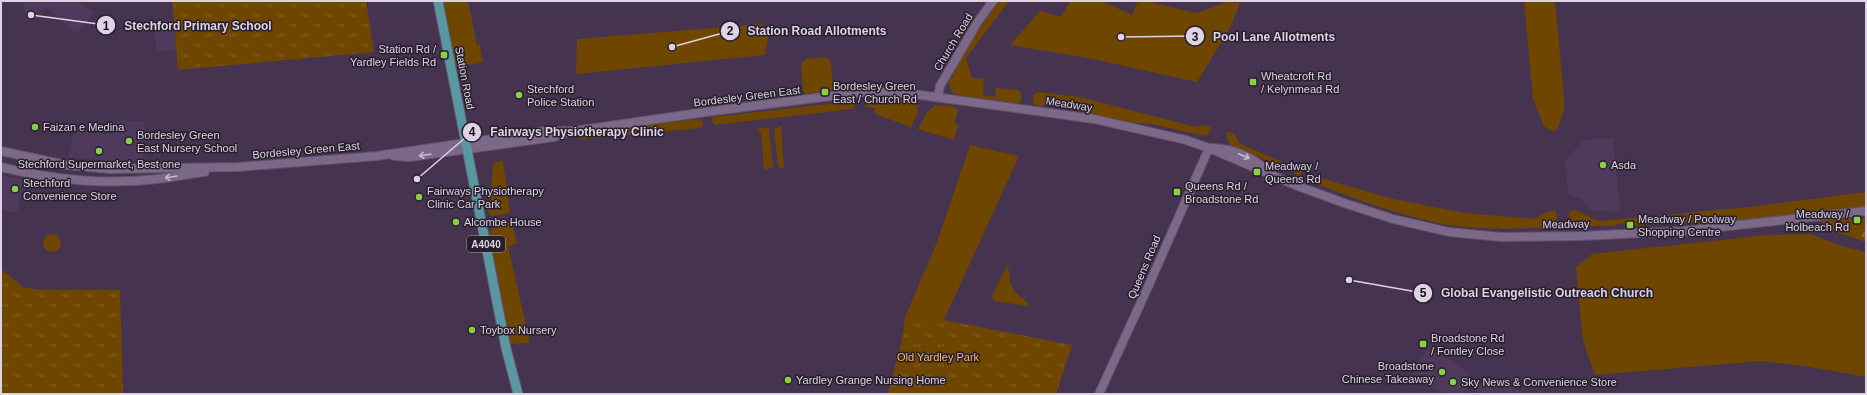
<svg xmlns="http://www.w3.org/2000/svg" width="1867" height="395" viewBox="0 0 1867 395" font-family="Arial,sans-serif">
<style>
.built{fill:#4f395c}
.green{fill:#6f4600}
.forest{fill:url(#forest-firs)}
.park{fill:url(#park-tufts)}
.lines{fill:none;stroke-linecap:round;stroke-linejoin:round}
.secondary-casing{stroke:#61526a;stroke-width:10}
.primary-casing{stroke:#61526a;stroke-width:11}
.secondary{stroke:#7c6888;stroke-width:8}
.primary{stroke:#5997a2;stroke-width:9}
.oneway{stroke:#c6b8ce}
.poi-dot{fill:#89cf48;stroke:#271f2c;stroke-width:1.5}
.labels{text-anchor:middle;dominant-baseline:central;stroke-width:3;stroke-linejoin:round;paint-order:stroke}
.shield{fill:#271f2c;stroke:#a79dae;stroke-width:1}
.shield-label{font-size:10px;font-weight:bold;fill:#ded3e5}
.street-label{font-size:11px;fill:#ded3e5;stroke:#271f2c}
.poi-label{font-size:11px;fill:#ded3e5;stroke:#271f2c;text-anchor:start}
.park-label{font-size:11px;fill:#ffba5b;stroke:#271f2c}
.leader{fill:none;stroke:#ded3e5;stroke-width:1.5}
.callout-dot{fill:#ded3e5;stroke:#271f2c;stroke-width:1.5}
.mark-label{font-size:12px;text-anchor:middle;font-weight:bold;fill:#111}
.callout-label{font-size:12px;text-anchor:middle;font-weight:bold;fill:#ded3e5;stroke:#271f2c;stroke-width:3;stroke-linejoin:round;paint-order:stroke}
</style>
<defs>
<pattern id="forest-firs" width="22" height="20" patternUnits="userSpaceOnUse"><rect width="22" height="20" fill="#6f4600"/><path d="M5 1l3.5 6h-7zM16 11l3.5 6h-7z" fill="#836025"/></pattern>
<pattern id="park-tufts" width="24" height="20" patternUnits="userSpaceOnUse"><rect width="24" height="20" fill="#6f4600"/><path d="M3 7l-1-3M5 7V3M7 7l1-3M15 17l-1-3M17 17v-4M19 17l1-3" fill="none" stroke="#836025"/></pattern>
</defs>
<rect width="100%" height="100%" fill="#453350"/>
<!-- built -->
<path class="built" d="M23,1H77L94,12L77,34L46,7L27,23Z
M173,21L176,50L157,52L152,22Z
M144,121L145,153V158L141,161L116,162L68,157L74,131L108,134V122Z
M1613,138L1620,210L1597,212L1587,207L1582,200L1571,196L1568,192L1565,162L1583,140Z
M1,175L23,179L17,213L1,210Z
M1427,350L1452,360L1470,374L1469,382L1463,394H1446L1411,376Z
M1491,379L1528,394H1477L1481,384Z"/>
<!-- green -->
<path class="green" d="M443,1H468L477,45H480L483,62L456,67Z
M999,1H1009L966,58L971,76L975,79L984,78L983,95L995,97L996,88L1018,90L1021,92V102L1017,103L962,96L952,92L948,82L953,76L961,56Z
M1070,1H1102L1132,15L1138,1H1147L1190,12L1197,13L1227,2L1240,3L1230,28L1197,82L1088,58L1010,45L1040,11L1061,17Z
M1524,1H1555L1564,98V110L1558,128L1554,131L1549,130L1544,126L1533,100Z
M762,24L761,29L770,27L765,55L576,74L577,39Z
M825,57L830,60L834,89L829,91L806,94L803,91L801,63L806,59Z
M1037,92L1080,97L1196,127L1205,125L1212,128L1207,135H1200L1152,124L1134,123L1065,108L1064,106C1060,106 1055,105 1051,105C1045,105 1039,109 1033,103V95Z
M888,98L911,101L918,106V112L911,127L875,114V108L867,107L864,100Z
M855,101V106L852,109L714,125L712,121L713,117Z
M935,105L956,107L958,112L954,122L960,127L957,128L954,140L918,129L928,111Z
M700,119L702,121L703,126L698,128L621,136L573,140L621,128Z
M781,126L784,168L778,167L774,129Z
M767,127L769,129L773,167L764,170L761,133L756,129Z
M1227,131L1235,134L1239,143L1302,171L1300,177L1295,174V172L1230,145L1227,138Z
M970,145L1019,156L944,320L905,317L937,242Z
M503,161L510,213L491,216L488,212L491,199L493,163Z
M1310,175L1389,198L1464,213L1534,219L1549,211H1555L1557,216L1556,223L1549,227C1515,229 1481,230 1448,225C1400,216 1355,199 1310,181L1307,180Z
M1866,192V207L1736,222L1663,223L1635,226L1634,223L1616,224V226H1576C1571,222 1569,218 1569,212L1574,210C1584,213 1591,219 1601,221L1748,207Z
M1866,218V242L1833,231L1819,221Z
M512,222L517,244L508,246L530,343L511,344L489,234L494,226Z
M43 243a9 9 0 1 1 18 0a9 9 0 1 1-18 0Z
M1811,234L1838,245L1866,252V377L1805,366L1761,361L1595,375L1583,341L1576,267L1592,254L1767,235Z
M1008,264L1010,282L1015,292L1028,303V306L994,301L992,296Z"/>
<!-- forest -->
<path class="forest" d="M1866,223V240L1850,233L1849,228Z"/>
<!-- park -->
<path class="park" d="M172,1H366L374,52L178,70Z
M1,269L23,287L43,290H120L123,394H1Z
M905,317L944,320L1072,345L1056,394H888L902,340Z"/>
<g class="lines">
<defs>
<path id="secondary" d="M938,97L940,86L977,23L993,1
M1213,148C1234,149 1255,158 1270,173
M1,151L66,165L110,169L238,167L377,156L545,131H574L706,112L839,95L870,92L906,93L1094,119L1186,140L1209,148L1295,185L1344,203L1393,219L1449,232L1501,237L1581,236L1683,231L1866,211
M394,156L410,157L554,137L564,134
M1,167C50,179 106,185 157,179C173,177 189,174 205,172
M1099,394L1148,287L1209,148"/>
<path id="primary" d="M438,1L506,348L518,394"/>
</defs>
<!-- secondary casing -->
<use href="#secondary" class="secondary-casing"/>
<!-- primary casing -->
<use href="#primary" class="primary-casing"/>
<!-- secondary -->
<use href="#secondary" class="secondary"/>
<!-- primary -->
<use href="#primary" class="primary"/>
</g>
<!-- one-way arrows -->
<defs><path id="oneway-shaft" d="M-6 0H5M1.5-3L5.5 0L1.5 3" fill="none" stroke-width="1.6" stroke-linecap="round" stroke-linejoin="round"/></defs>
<g class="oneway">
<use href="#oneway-shaft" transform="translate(425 155) rotate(172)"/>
<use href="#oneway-shaft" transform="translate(1244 156) rotate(23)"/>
<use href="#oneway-shaft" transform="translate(171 177) rotate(171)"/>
</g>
<!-- markers -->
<g class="poi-dot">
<rect x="440" y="51" width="8" height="8" rx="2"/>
<rect x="1249" y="78" width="8" height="8" rx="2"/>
<rect x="821" y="88" width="8" height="8" rx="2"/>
<circle cx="519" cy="95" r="4"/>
<circle cx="35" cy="127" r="4"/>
<circle cx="129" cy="141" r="4"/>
<circle cx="99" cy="151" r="4"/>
<circle cx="1603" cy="165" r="4"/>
<rect x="1253" y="168" width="8" height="8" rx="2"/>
<circle cx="15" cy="189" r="4"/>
<rect x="1173" y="188" width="8" height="8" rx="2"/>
<circle cx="419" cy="197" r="4"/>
<rect x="1853" y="216" width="8" height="8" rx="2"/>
<circle cx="456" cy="222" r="4"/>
<rect x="1626" y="221" width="8" height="8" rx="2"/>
<circle cx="472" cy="330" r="4"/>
<rect x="1419" y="340" width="8" height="8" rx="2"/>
<circle cx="1442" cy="372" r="4"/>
<circle cx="788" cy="380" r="4"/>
<circle cx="1453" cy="382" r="4"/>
</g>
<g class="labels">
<!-- shield labels -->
<rect class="shield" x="467" y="236" width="38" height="16" rx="3"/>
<g class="shield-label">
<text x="486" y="244">A4040</text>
</g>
<!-- street labels -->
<g class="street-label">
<text transform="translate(953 42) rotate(-59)">Church Road</text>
<text transform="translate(465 78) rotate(79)">Station Road</text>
<text transform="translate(747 96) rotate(-7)">Bordesley Green East</text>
<text transform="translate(1069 104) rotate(9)">Meadway</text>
<text transform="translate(306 150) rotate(-5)">Bordesley Green East</text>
<text transform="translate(1566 224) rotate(-1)">Meadway</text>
<text transform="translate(1144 267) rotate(-67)">Queens Road</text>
</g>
<!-- poi labels -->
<g class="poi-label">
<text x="436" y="49" text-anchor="end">Station Rd /<tspan x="436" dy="13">Yardley Fields Rd</tspan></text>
<text x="1261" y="76">Wheatcroft Rd<tspan x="1261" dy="13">/ Kelynmead Rd</tspan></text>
<text x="833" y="86">Bordesley Green<tspan x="833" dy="13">East / Church Rd</tspan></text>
<text x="527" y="89">Stechford<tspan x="527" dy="13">Police Station</tspan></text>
<text x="43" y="127">Faizan e Medina</text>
<text x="137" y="135">Bordesley Green<tspan x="137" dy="13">East Nursery School</tspan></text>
<text x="99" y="164" text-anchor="middle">Stechford Supermarket, Best one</text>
<text x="1611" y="165">Asda</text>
<text x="1265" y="166">Meadway /<tspan x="1265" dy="13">Queens Rd</tspan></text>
<text x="23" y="183">Stechford<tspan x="23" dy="13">Convenience Store</tspan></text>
<text x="1185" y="186">Queens Rd /<tspan x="1185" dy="13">Broadstone Rd</tspan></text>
<text x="427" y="191">Fairways Physiotherapy<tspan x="427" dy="13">Clinic Car Park</tspan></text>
<text x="1849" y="214" text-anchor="end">Meadway /<tspan x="1849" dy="13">Holbeach Rd</tspan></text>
<text x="1638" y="219">Meadway / Poolway<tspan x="1638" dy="13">Shopping Centre</tspan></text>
<text x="464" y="222">Alcombe House</text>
<text x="480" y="330">Toybox Nursery</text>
<text x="1431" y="338">Broadstone Rd<tspan x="1431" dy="13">/ Fontley Close</tspan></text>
<text x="1434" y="366" text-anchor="end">Broadstone<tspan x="1434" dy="13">Chinese Takeaway</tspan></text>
<text x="796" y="380">Yardley Grange Nursing Home</text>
<text x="1461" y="382">Sky News &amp; Convenience Store</text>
</g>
<!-- park labels -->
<g class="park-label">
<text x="938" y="357">Old Yardley Park</text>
</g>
</g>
<!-- callouts -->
<path class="leader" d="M31 15L106 25M672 47L730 31M1121 37L1195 36M417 179L472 132M1349 280L1423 293"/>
<g class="callout-dot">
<circle cx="31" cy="15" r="4"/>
<circle cx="672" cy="47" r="4"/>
<circle cx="1121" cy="37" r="4"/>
<circle cx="417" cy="179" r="4"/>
<circle cx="1349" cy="280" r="4"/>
<circle cx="106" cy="25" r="10"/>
<circle cx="730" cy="31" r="10"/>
<circle cx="1195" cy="36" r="10"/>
<circle cx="472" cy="132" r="10"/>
<circle cx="1423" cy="293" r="10"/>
</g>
<g class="mark-label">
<text x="106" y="30">1</text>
<text x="730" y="35">2</text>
<text x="1195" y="41">3</text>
<text x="472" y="136">4</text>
<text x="1423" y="297">5</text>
</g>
<g class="callout-label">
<text x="198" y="30">Stechford Primary School</text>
<text x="817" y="35">Station Road Allotments</text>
<text x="1274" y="41">Pool Lane Allotments</text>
<text x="577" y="136">Fairways Physiotherapy Clinic</text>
<text x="1547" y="297">Global Evangelistic Outreach Church</text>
</g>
<!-- border -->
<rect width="1867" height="395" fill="none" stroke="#ded3e5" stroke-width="4"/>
</svg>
